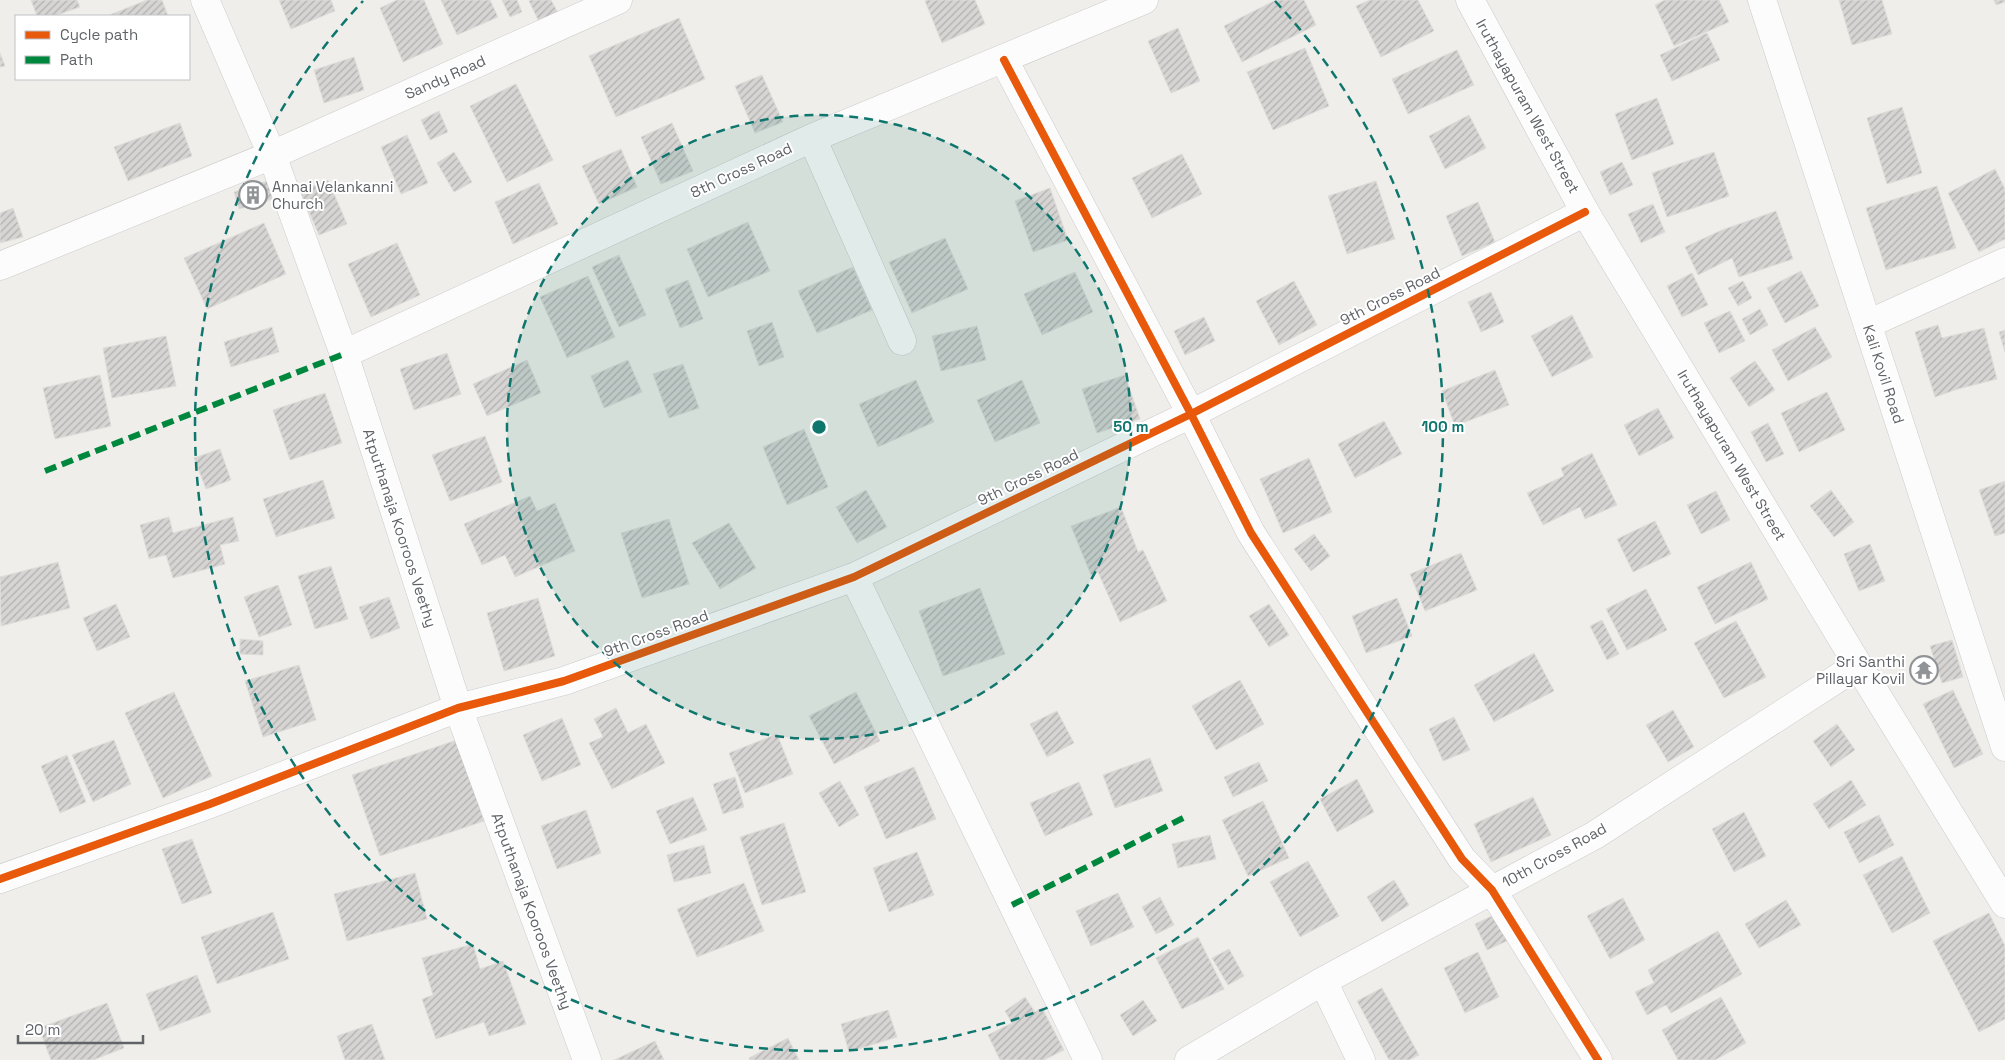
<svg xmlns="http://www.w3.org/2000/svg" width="2005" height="1060" viewBox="0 0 2005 1060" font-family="'Space Grotesk',sans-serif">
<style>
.building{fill:url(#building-hatch);stroke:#deddd9}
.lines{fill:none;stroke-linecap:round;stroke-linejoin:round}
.minor-casing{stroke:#cbcccc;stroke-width:29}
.tertiary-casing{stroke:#cbcccc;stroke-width:29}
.secondary-casing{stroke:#cacacb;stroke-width:29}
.minor{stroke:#fdfcfc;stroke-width:28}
.tertiary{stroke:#fdfcfc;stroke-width:28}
.secondary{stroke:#fdfcfc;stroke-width:28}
.quiet{stroke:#00873e;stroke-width:6;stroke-dasharray:12 6;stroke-linecap:butt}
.cycleway-casing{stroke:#fff;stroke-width:11}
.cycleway{stroke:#e8590c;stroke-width:8}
.ring{fill:none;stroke:#0f766e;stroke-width:2.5;stroke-dasharray:9 6}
.labels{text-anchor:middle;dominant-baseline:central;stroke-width:4;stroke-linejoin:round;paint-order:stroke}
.street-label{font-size:15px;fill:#5f6368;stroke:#fff}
.poi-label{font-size:15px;fill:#5f6368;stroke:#fff;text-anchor:start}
.centre{fill:#0f766e;stroke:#fff;stroke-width:2.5}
.ring-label{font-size:15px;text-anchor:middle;font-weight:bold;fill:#0f766e;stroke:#fff;stroke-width:4;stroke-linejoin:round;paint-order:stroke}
</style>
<defs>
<pattern id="building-hatch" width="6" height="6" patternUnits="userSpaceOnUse" patternTransform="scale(1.25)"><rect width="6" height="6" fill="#d6d5d3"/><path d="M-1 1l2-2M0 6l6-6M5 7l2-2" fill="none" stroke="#b1b0af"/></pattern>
</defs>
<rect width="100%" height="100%" fill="#efeeea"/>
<!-- building -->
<path class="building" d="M31,0H77L80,7L54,16H37Z
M147,0H162L168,16H107Z
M279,0H331L335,11L291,29Z
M397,0H424L443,44L403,62L380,8Z
M441,0H490L498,17L457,35Z
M502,0H517L522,12L510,17Z
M531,0H551L561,18L542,28L529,1Z
M927,0H975L985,24L942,43L925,1Z
M1276,0H1304L1316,25L1242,62L1224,26Z
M1370,0H1418L1434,31L1381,57L1356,6Z
M1665,0H1719L1729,22L1674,46L1655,5Z
M1839,0H1882L1892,34L1852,45Z
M1994,0H2005V2L1996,5Z
M679,18L705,79L616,117L589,56Z
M1178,28L1200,81L1171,93L1148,41Z
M1707,33L1720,60L1672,81L1660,55Z
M1305,48L1329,106L1273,130L1247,72Z
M1457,50L1474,85L1408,114L1392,79Z
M0,53L5,66L0,67Z
M354,57L364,90L324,103L314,70Z
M762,75L783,122L755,133L735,86Z
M516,84L553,160L507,182L470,106Z
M1657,98L1674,144L1632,160L1615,114Z
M1902,107L1922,173L1887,184L1867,118Z
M439,111L448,132L430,140L421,120Z
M1469,115L1486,148L1445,169L1429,136Z
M180,123L192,156L128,181L114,147Z
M672,123L693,171L661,184L641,137Z
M407,135L428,183L401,194L381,147Z
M621,149L637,187L599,204L582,166Z
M454,152L472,182L454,192L437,163Z
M1714,152L1729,196L1667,217L1652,173Z
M1182,154L1202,194L1152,218L1132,178Z
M1622,162L1633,185L1610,195L1600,172Z
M1995,169L2005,189V239L1979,252L1948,193Z
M328,180L347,224L319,235L300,191Z
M267,181L273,199L239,209L234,192Z
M1376,181L1395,239L1347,254L1328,196Z
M539,183L558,224L513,244L495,202Z
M1937,186L1956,248L1886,270L1866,208Z
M1050,188L1068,240L1033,252L1015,201Z
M1478,202L1495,242L1462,256L1446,216Z
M1653,204L1665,232L1641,243L1628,214Z
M13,208L23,237L0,243V213Z
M1776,211L1793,259L1739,277L1732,258L1698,275L1685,247L1722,230Z
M748,222L770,271L708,297L687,249Z
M264,223L286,274L207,309L184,258Z
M945,238L968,289L912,313L889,262Z
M397,243L420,295L371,317L348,264Z
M619,255L646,315L619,327L592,267Z
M853,267L872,310L817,333L798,291Z
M1801,271L1819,306L1785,323L1767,288Z
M1075,272L1093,312L1042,335L1024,294Z
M1692,273L1708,305L1682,317L1667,286Z
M588,276L615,337L567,358L540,297Z
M688,280L703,319L680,328L665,289Z
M1294,281L1317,325L1279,345L1256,301Z
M1743,281L1752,298L1738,306L1728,288Z
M1491,292L1504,322L1481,332L1468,302Z
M1760,309L1768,325L1750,335L1742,319Z
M1730,311L1745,341L1719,353L1704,323Z
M1572,315L1593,357L1552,377L1531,336Z
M1204,317L1215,341L1185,355L1174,331Z
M772,322L784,357L759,366L747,331Z
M1938,325L1942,338L1984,328L1997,379L1958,389L1935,397L1915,332Z
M977,326L986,360L941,371L932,336Z
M272,327L279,352L231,367L224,342Z
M1815,327L1832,357L1788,381L1772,350Z
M2005,330V352L1999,332Z
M166,336L176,386L112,398L103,348Z
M447,353L461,394L414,410L400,369Z
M527,360L541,393L487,416L473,384Z
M628,360L642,392L604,408L591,376Z
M1755,361L1775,390L1749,407L1730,378Z
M683,364L699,408L669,418L653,374Z
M1495,370L1509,405L1455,426L1442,391Z
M100,375L111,426L55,439L43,388Z
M1125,375L1140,419L1097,433L1082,389Z
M916,380L934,422L878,447L859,404Z
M1022,380L1040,423L995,442L977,400Z
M1827,392L1845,430L1799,452L1781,413Z
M325,393L342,443L290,460L273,410Z
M1658,408L1674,438L1639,456L1624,425Z
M1384,421L1402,454L1355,478L1338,444Z
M1768,423L1784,454L1766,462L1751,432Z
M804,429L828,487L787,505L763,447Z
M485,436L502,482L450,501L432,455Z
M220,449L231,480L206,489L194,458Z
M1592,453L1617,505L1585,519L1580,507L1543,525L1527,493L1564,476L1561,468Z
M1309,458L1332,512L1283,533L1260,479Z
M323,480L335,518L276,537L263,499Z
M2005,481V533L1995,536L1979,490Z
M866,490L887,527L857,543L836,507Z
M1831,490L1854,522L1834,537L1810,506Z
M1716,491L1730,520L1701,534L1687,505Z
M530,496L537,511L555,503L575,551L515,577L505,555L482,565L464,524Z
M1121,507L1138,552L1143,550L1167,601L1120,622L1098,572L1091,575L1071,526Z
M169,517L173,533L233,517L239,541L220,545L225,564L173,578L166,555L149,559L140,525Z
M669,519L689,584L642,598L621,533Z
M1655,521L1671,554L1633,572L1617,539Z
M729,523L756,568L720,589L692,543Z
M1314,534L1330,556L1311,571L1294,549Z
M1870,544L1885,581L1859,591L1844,554Z
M1461,553L1477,590L1425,611L1410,574Z
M58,562L70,608L1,626L0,577Z
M1751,562L1768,599L1715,624L1697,587Z
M331,566L348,619L315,629L298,576Z
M278,585L292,625L259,637L244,597Z
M980,588L1005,654L943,676L919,611Z
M1646,589L1667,630L1627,650L1606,609Z
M389,597L400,628L371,639L359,607Z
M538,598L555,656L504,671L487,613Z
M1397,598L1412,636L1366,653L1352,616Z
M116,604L130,637L97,651L83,618Z
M1269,604L1289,635L1269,647L1249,616Z
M1602,620L1619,654L1607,660L1590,626Z
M1736,621L1766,677L1724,698L1694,643Z
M240,639L263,641V655L240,654Z
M1952,640L1963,677L1942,683L1930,646Z
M1534,653L1554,691L1494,722L1474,685Z
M299,665L316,720L263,737L245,681Z
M1240,680L1264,724L1216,750L1192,706Z
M1953,690L1983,754L1954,768L1923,704Z
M174,692L212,776L163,798L125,713Z
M856,692L880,741L834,764L809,716Z
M616,708L628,733L646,724L665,763L612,789L589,743L603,737L594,719Z
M1673,710L1694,747L1668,762L1646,725Z
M1057,711L1074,743L1047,757L1030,724Z
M1454,717L1470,750L1443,761L1429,729Z
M562,718L581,765L542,781L523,735Z
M1837,724L1855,750L1831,767L1813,741Z
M777,734L793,774L745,793L729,753Z
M114,740L131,784L93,802L72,755Z
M457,740L484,821L380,856L352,775Z
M67,755L86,802L60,813L41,766Z
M1150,758L1163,791L1115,808L1103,775Z
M1259,762L1268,781L1233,797L1224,777Z
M914,767L936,819L886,839L864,787Z
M735,777L744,807L723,814L713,784Z
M1357,779L1374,812L1337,832L1320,799Z
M1851,780L1866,805L1829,829L1813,804Z
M840,781L859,815L839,827L819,793Z
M1079,782L1093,815L1045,836L1030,803Z
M693,797L707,830L670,844L656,811Z
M1533,797L1551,835L1491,862L1474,824Z
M1263,801L1289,858L1248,876L1222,820Z
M586,810L601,853L557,869L541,826Z
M1744,812L1766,856L1734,872L1712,829Z
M1879,815L1894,845L1859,863L1844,832Z
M784,823L806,892L762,905L740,837Z
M1210,835L1216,859L1178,868L1172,844Z
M192,839L212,893L182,904L162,849Z
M704,845L711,873L674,882L667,855Z
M917,852L934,895L889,912L873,868Z
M1902,856L1930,913L1892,933L1863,875Z
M1308,861L1339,916L1300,937L1270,882Z
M415,873L427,919L347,941L334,894Z
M1394,880L1409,905L1382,922L1367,897Z
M744,883L764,931L697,957L677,909Z
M1118,893L1134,927L1091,946L1076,911Z
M1160,897L1174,925L1156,934L1142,907Z
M1623,898L1645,940L1610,959L1587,916Z
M1786,900L1801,925L1759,948L1745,924Z
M273,912L289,959L217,984L201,937Z
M1989,913L2005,946V1019L1979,1032L1933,941Z
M1494,915L1507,941L1487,950L1475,924Z
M1718,931L1742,974L1671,1013L1666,1005L1647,1015L1635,992L1654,983L1648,970Z
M1198,937L1224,989L1182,1009L1156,958Z
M473,944L480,969L503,961L526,1024L489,1036L484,1022L436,1039L422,999L433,995L422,958Z
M1229,949L1244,976L1228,985L1212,958Z
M1478,952L1499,997L1465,1013L1444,968Z
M197,975L211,1012L160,1031L146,994Z
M1382,988L1419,1055L1409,1060H1389L1357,1001Z
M1025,997L1035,1012L1042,1008L1064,1050L1044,1060H1000L988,1035L1012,1023L1005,1011Z
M1721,997L1746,1043L1715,1060H1678L1662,1030Z
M1143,1000L1157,1021L1133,1036L1120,1015Z
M107,1003L124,1048L93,1060H51L39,1028Z
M888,1010L897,1037L849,1052L841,1024Z
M372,1024L385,1060H345L337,1036Z
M788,1038L799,1060H750L749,1058Z
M655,1041L664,1060H614Z"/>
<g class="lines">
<defs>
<path id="minor" d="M205,0L272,155L344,354L458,708L587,1060
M1004,60L1191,414L1251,533L1462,859L1492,890L1598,1060
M812,138L902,341
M0,266L272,155L618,0
M1868,324L2005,262
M344,354L812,138L1144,0
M854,577L1088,1060
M0,879L210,804L458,708L564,681L854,577L1191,414L1585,212
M1323,981L1361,1060
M1189,1060L1323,981L1595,835L1858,665"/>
<path id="tertiary" d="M1762,0L2005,747"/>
<path id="secondary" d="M1470,0L1585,212L1858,665L2005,904"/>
</defs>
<!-- minor casing -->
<use href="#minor" class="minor-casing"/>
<!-- tertiary casing -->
<use href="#tertiary" class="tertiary-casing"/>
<!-- secondary casing -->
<use href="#secondary" class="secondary-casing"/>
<!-- minor -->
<use href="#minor" class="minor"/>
<!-- tertiary -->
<use href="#tertiary" class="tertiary"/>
<!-- secondary -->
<use href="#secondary" class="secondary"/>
<!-- quiet -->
<path class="quiet" d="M45,471L344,354
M1012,905L1187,816"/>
<defs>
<path id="cycleway" d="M1004,60L1191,414L1251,533L1462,859L1492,890L1598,1060
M0,879L210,804L458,708L564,681L854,577L1191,414L1585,212"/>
</defs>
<!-- cycleway casing -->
<use href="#cycleway" class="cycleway-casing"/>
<!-- cycleway -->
<use href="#cycleway" class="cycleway"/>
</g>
<!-- distance rings -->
<circle cx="819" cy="427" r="312" fill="#0f766e" fill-opacity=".12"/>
<g class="ring">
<circle cx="819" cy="427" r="312"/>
<path d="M1275 1A624 624 0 1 1 363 1"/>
</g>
<!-- icons -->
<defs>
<symbol id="building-ring" viewBox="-11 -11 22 22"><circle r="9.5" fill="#fff" stroke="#919496" stroke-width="1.5"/><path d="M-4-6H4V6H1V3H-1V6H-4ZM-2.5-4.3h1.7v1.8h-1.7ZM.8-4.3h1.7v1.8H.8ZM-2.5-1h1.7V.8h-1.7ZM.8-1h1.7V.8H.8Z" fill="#919496"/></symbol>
<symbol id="temple-ring" viewBox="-11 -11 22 22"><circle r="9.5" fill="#fff" stroke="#919496" stroke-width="1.5"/><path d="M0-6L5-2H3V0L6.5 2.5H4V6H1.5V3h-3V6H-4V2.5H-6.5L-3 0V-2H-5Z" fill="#919496"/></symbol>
</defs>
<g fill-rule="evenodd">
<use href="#building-ring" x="237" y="179" width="32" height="32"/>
<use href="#temple-ring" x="1908" y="654" width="32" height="32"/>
</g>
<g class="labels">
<!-- street labels -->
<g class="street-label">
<text transform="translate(445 77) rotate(-24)">Sandy Road</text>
<text transform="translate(1528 106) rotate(61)">Iruthayapuram West Street</text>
<text transform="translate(741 170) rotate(-25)">8th Cross Road</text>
<text transform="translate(1390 296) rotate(-27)">9th Cross Road</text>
<text transform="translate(1884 374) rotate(72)">Kali Kovil Road</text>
<text transform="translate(1732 455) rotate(59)">Iruthayapuram West Street</text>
<text transform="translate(1028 477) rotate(-26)">9th Cross Road</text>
<text transform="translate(400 528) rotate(72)">Atputhanaja Kooroos Veethy</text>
<text transform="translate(656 633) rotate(-20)">9th Cross Road</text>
<text transform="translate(1554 855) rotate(-29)">10th Cross Road</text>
<text transform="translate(532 911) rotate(70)">Atputhanaja Kooroos Veethy</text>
</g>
<!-- poi labels -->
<g class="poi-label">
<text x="272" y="186">Annai Velankanni<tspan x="272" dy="17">Church</tspan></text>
<text x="1905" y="661" text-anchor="end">Sri Santhi<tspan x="1905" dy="17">Pillayar Kovil</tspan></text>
</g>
</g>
<circle cx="819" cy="427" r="8" class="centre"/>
<g class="ring-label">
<text x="1131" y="432">50 m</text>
<text x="1443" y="432">100 m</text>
</g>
<!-- legend -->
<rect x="15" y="15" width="175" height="65" fill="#ffffff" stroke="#bfc1c3"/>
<rect x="25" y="31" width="25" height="8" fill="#e8590c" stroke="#bfc1c3"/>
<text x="60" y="40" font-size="15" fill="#5f6368">Cycle path</text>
<rect x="25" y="56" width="25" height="8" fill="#00873e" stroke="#bfc1c3"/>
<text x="60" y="65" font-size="15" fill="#5f6368">Path</text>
<!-- scale -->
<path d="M18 1035v8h125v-8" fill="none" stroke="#5f6368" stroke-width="2.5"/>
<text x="25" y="1035" font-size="15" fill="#5f6368" stroke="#ffffff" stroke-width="4" paint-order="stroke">20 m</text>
</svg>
